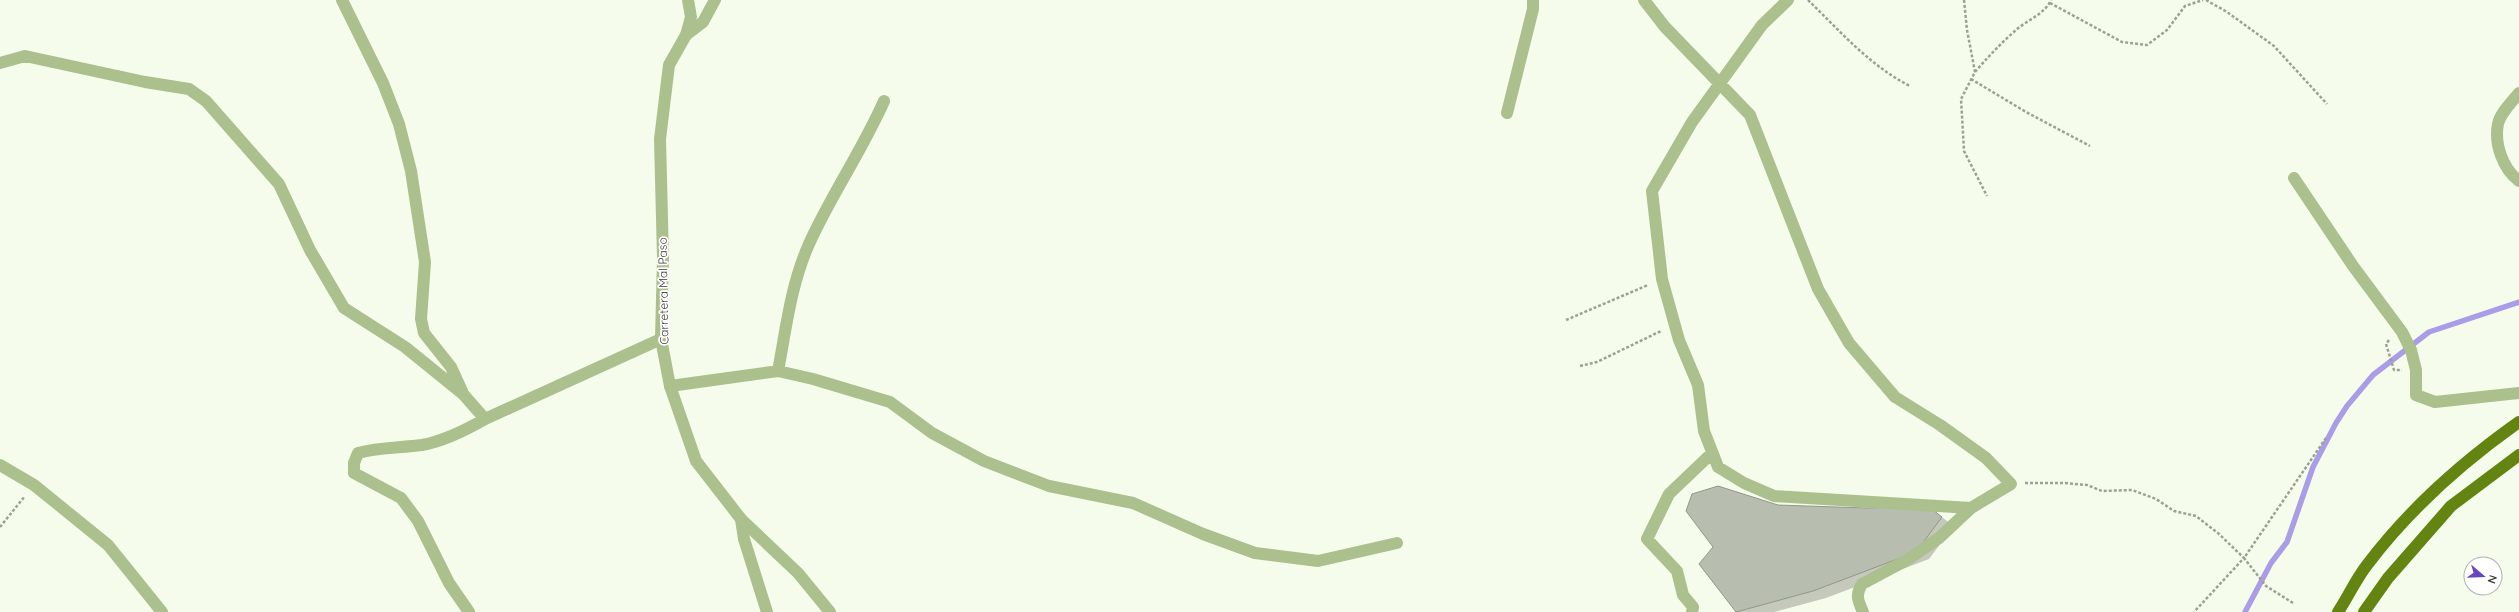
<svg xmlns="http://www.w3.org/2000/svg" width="2519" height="612" viewBox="0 0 2519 612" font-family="Quicksand,sans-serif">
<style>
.shadow{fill:#0003}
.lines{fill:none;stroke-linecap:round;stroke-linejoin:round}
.stream{stroke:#aa9ce6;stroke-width:5.5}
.building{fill:#b7beaf;stroke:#929889}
.path{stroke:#9ca196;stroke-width:2.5;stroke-dasharray:3 2;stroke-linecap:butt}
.minor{stroke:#abc08c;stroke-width:12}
.tertiary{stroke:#abc08c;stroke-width:12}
.trunk{stroke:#638410;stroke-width:12}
.labels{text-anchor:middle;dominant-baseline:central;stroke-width:3.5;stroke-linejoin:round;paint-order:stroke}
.street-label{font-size:12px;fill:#383b35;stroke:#fff}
</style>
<rect width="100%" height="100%" fill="#f5fcec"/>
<!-- shadow -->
<path class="shadow" d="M1778,506L1866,509L1928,507L1954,526L1929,559L1826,598L1774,612H1739L1714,548Z"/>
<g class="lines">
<!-- stream -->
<path class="stream" d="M2245,612L2271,563L2287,542L2313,467L2336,423L2347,406L2373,375L2429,332L2519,302"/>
</g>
<!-- building -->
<path class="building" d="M1718,486L1778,505L1866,508L1928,506L1942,517L1916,552L1813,591L1736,612L1699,564L1713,547L1686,511L1692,494Z"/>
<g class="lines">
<!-- path -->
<path class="path" d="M1808,0C1840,31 1870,66 1910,86
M1964,0L1967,30L1975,72L1961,99L1964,151L1987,196
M2206,0L2227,12L2274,46L2327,104
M2050,3L2122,42L2147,45L2167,30L2185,6L2203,0
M1975,72C1988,57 2001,43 2016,30C2027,20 2045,14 2051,0
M1971,79L2026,112L2090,146
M1566,320L1648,285
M2389,340L2386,344L2394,370H2402
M1580,366L1597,362L1661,331
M2025,483H2064L2087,485L2102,491L2132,490L2156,499L2174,511L2196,516L2219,534L2244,558L2194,612
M0,527L25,496
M2293,603L2266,586L2244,558L2326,438"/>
<!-- minor -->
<path class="minor" d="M342,0L383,83L399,124L411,171L425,262L421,319L424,333L451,367L462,391
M1644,0L1665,27L1750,115L1818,289L1849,343L1895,397L1940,425L1986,458L2011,484L1971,508L1774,496L1744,483L1718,467L1704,431L1698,385L1679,340L1662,279L1652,191L1692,122L1762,25L1788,0
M686,35L703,22L715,0
M0,63L25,56L145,82L189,89L206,101L279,184L310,250L344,308L405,347L463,394L485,419
M2519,93C2512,102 2500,113 2498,124C2494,144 2503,169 2519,181
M1507,113L1533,9V0
M2294,178L2353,266L2402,332L2411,350L2416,370V395L2435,402L2519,393
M778,371C786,329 791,284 809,244C831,195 862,151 884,101
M670,386L778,371L813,379L890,402L932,433L984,461L1049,486L1133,503L1203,534L1255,553L1318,561L1397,543
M0,465L34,485L108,545L162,612
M741,519L798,573L830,612
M469,612L449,583L418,521L401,498L354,473V463L358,453C379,447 400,448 422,445C444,441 466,430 485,419L661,339
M1692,612L1693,607L1683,595L1677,571L1647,539L1669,494L1712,453
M1863,612C1858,601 1855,595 1862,584L1907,560L1939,538L1971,508"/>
<!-- tertiary -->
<path class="tertiary" d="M688,0L691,17L686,35L669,65L660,139L663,258L661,339L670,386L696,461L741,519L744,539L767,612"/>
<!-- trunk -->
<path class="trunk" d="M2338,612C2348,597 2356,579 2367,565C2410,508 2461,463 2519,422
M2364,612L2388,578L2451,506L2519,455"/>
</g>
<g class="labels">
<!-- street labels -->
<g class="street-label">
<text transform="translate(663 291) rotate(-91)">Carretera Mal Paso</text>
</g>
</g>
<!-- north arrow -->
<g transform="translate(2483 576) rotate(109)"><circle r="19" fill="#ffffff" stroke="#afb1ae"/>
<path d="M0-3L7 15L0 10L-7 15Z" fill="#6946be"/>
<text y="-6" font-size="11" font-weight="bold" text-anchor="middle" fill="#383b35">N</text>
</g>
</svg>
